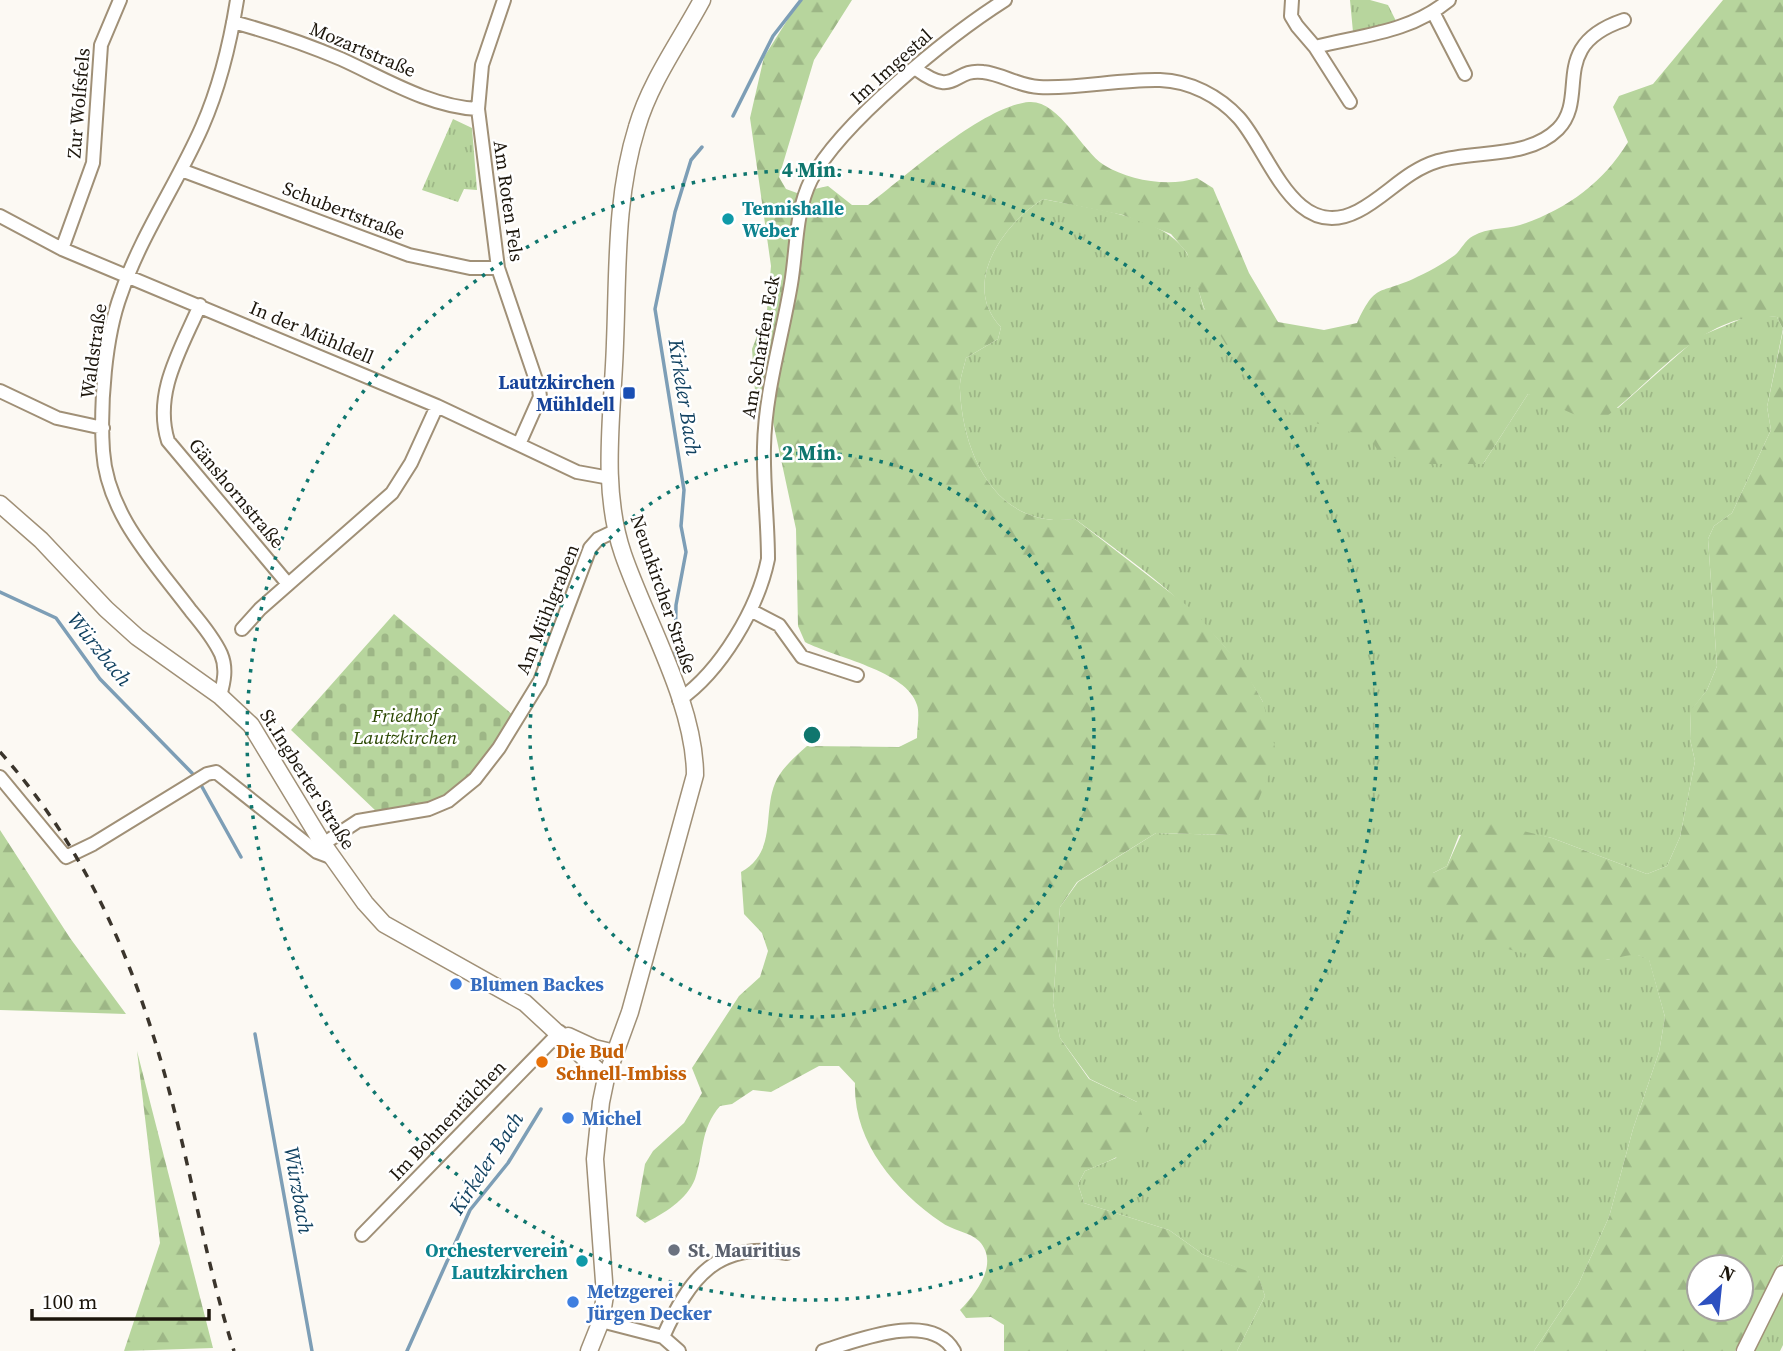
<svg xmlns="http://www.w3.org/2000/svg" width="1783" height="1351" viewBox="0 0 1783 1351" font-family="'Source Serif 4',serif">
<style>
.grass{fill:url(#grass-tufts)}
.forest{fill:url(#forest-firs);fill-rule:evenodd}
.cemetery{fill:url(#cemetery-stones)}
.lines{fill:none;stroke-linecap:round;stroke-linejoin:round}
.stream{stroke:#7d9eb6;stroke-width:3.5}
.street-casing{stroke:#a09077;stroke-width:16}
.secondary-casing{stroke:#a09077;stroke-width:19}
.street{stroke:#fff;stroke-width:12}
.secondary{stroke:#fff;stroke-width:16}
.rail{stroke:#3b352c;stroke-width:3.5;stroke-dasharray:9 9;stroke-linecap:butt}
.ring{fill:none;stroke:#0f766e;stroke-width:3.5;stroke-dasharray:3.5 7}
.culture-dot{fill:#0f9aa8;stroke:#fff;stroke-width:2.5}
.transit-dot{fill:#1a4fb4;stroke:#fff;stroke-width:2.5}
.shop-dot{fill:#3f7fe0;stroke:#fff;stroke-width:2.5}
.food-dot{fill:#e8710a;stroke:#fff;stroke-width:2.5}
.worship-dot{fill:#6b7280;stroke:#fff;stroke-width:2.5}
.labels{text-anchor:middle;dominant-baseline:central;stroke-width:5;stroke-linejoin:round;paint-order:stroke}
.street-label{font-size:19px;fill:#1c160c;stroke:#fff}
.culture-label{font-size:19px;font-weight:bold;fill:#0d838f;stroke:#fff;text-anchor:start}
.transit-label{font-size:19px;font-weight:bold;fill:#164399;stroke:#fff;text-anchor:end}
.park-label{font-size:19px;font-style:italic;fill:#2a4700;stroke:#fff}
.shop-label{font-size:19px;font-weight:bold;fill:#366cbe;stroke:#fff;text-anchor:start}
.food-label{font-size:19px;font-weight:bold;fill:#c56008;stroke:#fff;text-anchor:start}
.worship-label{font-size:19px;font-weight:bold;fill:#5b616d;stroke:#fff;text-anchor:start}
.water-label{font-size:21px;font-style:italic;fill:#124261;stroke:#fff}
.centre{fill:#0f766e;stroke:#fff;stroke-width:3.5}
.ring-label{font-size:21px;text-anchor:middle;font-weight:bold;fill:#0f766e;stroke:#fff;stroke-width:5;stroke-linejoin:round;paint-order:stroke}
</style>
<defs>
<pattern id="grass-tufts" width="24" height="20" patternUnits="userSpaceOnUse" patternTransform="scale(1.75)"><rect width="24" height="20" fill="#b7d59d"/><path d="M3 7l-1-3M5 7V3M7 7l1-3M15 17l-1-3M17 17v-4M19 17l1-3" fill="none" stroke="#9db686"/></pattern>
<pattern id="forest-firs" width="22" height="20" patternUnits="userSpaceOnUse" patternTransform="scale(1.75)"><rect width="22" height="20" fill="#b7d59d"/><path d="M5 1l3.5 6h-7zM16 11l3.5 6h-7z" fill="#9db686"/></pattern>
<pattern id="cemetery-stones" width="16" height="16" patternUnits="userSpaceOnUse" patternTransform="scale(1.75)"><rect width="16" height="16" fill="#b7d59d"/><path d="M2 7V4a2 2 0 0 1 4 0v3zM10 15v-3a2 2 0 0 1 4 0v3z" fill="#9db686"/></pattern>
</defs>
<rect width="100%" height="100%" fill="#fcf9f3"/>
<!-- grass -->
<path class="grass" d="M1350,0H1370L1388,5L1397,23L1372,31L1353,32Z
M453,119L472,128L477,190L464,189L458,202L422,190Z
M1043,199C1084,208 1162,214 1186,252C1195,267 1198,291 1204,309L1483,464L1528,394L1618,408L1698,337L1753,314L1777,317L1783,329L1767,407L1771,430L1732,513L1714,526L1708,539L1717,666L1707,690L1691,711L1690,739L1695,761L1680,837L1667,866L1647,874L1552,838L1521,832L1459,835L1447,866L1433,873L1607,960C1623,955 1634,951 1649,959L1665,1017L1659,1052L1633,1129L1609,1217L1578,1285L1534,1351H1237L1265,1296L1258,1276L1204,1255L1169,1230L1084,1203L1078,1184L1085,1171L1116,1158L1137,1102L1090,1079L1060,1038L1053,1003L1060,907L1078,882L1156,833L1229,835L1263,702C1218,622 1147,572 1075,519C998,530 963,457 960,390C959,380 964,368 966,358L998,339L1001,327C960,285 1003,224 1043,199Z
M1783,1255V1345L1780,1351H1736Z"/>
<!-- forest -->
<path class="forest" d="M800,0H852L814,60L779,177L786,189L797,193L828,186L852,205H868C906,176 983,106 1029,102C1059,100 1081,150 1104,165C1130,181 1169,187 1197,178L1213,188L1249,273L1278,322L1324,330L1357,323C1376,283 1377,295 1413,279C1426,273 1443,264 1455,255C1461,250 1465,240 1473,236C1488,227 1504,230 1520,225C1566,210 1603,183 1628,142L1613,107L1619,96L1653,84L1723,0H1783V329L1777,317C1703,307 1652,386 1596,424L1528,394L1483,464H1421L1381,455L1369,437L1300,419L1267,398L1240,368L1204,308L1187,253L1171,234L1123,215L1043,199C1003,224 960,285 1001,327L998,339L966,358C964,368 959,380 960,390C963,457 998,530 1075,519L1194,611L1244,669L1263,702L1277,755L1254,811L1229,835L1156,833L1077,882L1060,907L1053,1003L1060,1038L1089,1079L1137,1102C1140,1110 1146,1122 1146,1130C1144,1148 1100,1165 1085,1171L1078,1184L1084,1203L1169,1230L1204,1255L1258,1275L1265,1296L1237,1351H1004V1325L991,1317L966,1318L960,1310C976,1294 1000,1263 979,1241C970,1232 951,1230 941,1222C894,1190 853,1141 855,1083L839,1066H819L771,1092L753,1090L732,1104L720,1106C700,1129 704,1153 695,1179C687,1200 663,1214 645,1223L636,1216L645,1164L653,1151L684,1123L702,1093L692,1068L739,996L760,977L768,951L762,933L744,914L741,872C779,851 761,810 777,779C784,766 796,756 807,746L899,747L917,738C917,728 920,714 917,705C908,671 833,657 805,642L798,626L796,529L773,422L756,405L752,349L767,310L771,266L750,118L764,57Z
M1783,331V1255L1735,1351H1534L1578,1285L1609,1217L1633,1129L1659,1052L1665,1017L1649,960C1631,949 1622,960 1603,960C1543,963 1450,947 1426,884L1433,873L1447,866L1465,826L1481,821L1552,838L1647,874L1667,866L1680,837L1695,761L1690,739L1691,710L1707,690L1717,666L1708,539L1714,526L1732,513L1771,430L1767,407ZM1699,1267H1741V1309H1699Z
M0,830L70,938L126,1014L0,1010Z
M137,1051L213,1348L124,1351L160,1243Z"/>
<!-- cemetery -->
<path class="cemetery" d="M394,614L514,716C494,745 472,785 437,800C419,808 397,809 377,812L291,730Z"/>
<g class="lines">
<!-- stream -->
<path class="stream" d="M733,116L773,36L801,0
M0,592L56,618L100,679L192,773
M675,658L676,605L686,552L681,526L684,490L655,309L675,212L691,160L702,147
M201,785L241,857
M255,1034L312,1351
M407,1351L470,1210L508,1163L541,1109"/>
<defs>
<path id="street" d="M504,0L482,65L478,109L498,268L539,389L540,397L520,442
M1292,0L1291,16L1297,26L1315,47L1350,102
M1433,12L1465,74
M233,22C270,32 306,44 341,59C383,78 430,107 478,109
M1315,47C1362,35 1409,33 1449,0
M916,69C957,99 952,68 983,72C1002,74 1019,86 1039,87C1079,89 1119,79 1160,80C1190,81 1219,96 1239,118C1270,153 1294,244 1358,211C1387,196 1405,171 1438,161C1475,150 1528,159 1558,129C1590,96 1547,46 1624,20
M181,170L409,255L470,268H498
M0,216L62,249L437,406L577,472L610,478
M62,249L93,163L101,45L120,0
M200,305C181,349 153,393 168,441L288,584
M0,391L57,418L103,428
M752,611L779,625L802,657L857,675
M242,629L260,609L392,493L411,463L437,406
M220,696C224,682 227,668 221,654C214,639 202,624 191,611C155,563 107,514 103,451C100,405 105,337 121,294C141,235 177,184 202,127C220,86 230,44 237,0
M679,700C721,671 758,608 768,559C768,521 763,484 764,447C765,392 782,338 791,284C797,249 795,212 811,180C840,123 950,35 1005,0
M0,777L66,857L93,844L207,774L216,772L317,852L333,858
M323,844L358,821L429,809L448,801L475,779L499,748L540,681L590,548L598,539L617,530
M362,1235L560,1032
M601,1321L663,1337L679,1351
M663,1337C690,1277 717,1241 787,1253
M823,1351C856,1341 931,1310 954,1351"/>
<path id="secondary" d="M0,504L41,540L106,609L137,637L220,696L251,725L323,844L365,903L384,924L525,1003L606,1078
M568,1036L594,1048L615,1053
M589,1351L601,1321L605,1295L595,1159L601,1102L606,1078L630,1012L695,775C695,704 646,621 623,554C600,487 613,412 615,343C618,271 615,197 637,127C650,82 680,41 702,0
M1745,1351L1783,1274"/>
</defs>
<!-- street casing -->
<use href="#street" class="street-casing"/>
<!-- secondary casing -->
<use href="#secondary" class="secondary-casing"/>
<!-- street -->
<use href="#street" class="street"/>
<!-- secondary -->
<use href="#secondary" class="secondary"/>
<!-- rail -->
<path class="rail" d="M0,752C88,850 137,968 170,1094C193,1180 207,1267 234,1351"/>
</g>
<!-- distance rings -->
<g class="ring">
<circle cx="812" cy="735" r="282"/>
<circle cx="812" cy="735" r="565"/>
</g>
<!-- markers -->
<g class="culture-dot">
<circle cx="728" cy="219" r="7"/>
<circle cx="582" cy="1261" r="7"/>
</g>
<rect class="transit-dot" x="622" y="386" width="14" height="14" rx="3.5"/>
<g class="shop-dot">
<circle cx="456" cy="984" r="7"/>
<circle cx="568" cy="1118" r="7"/>
<circle cx="573" cy="1302" r="7"/>
</g>
<circle class="food-dot" cx="542" cy="1062" r="7"/>
<circle class="worship-dot" cx="674" cy="1250" r="7"/>
<g class="labels">
<!-- street labels -->
<g class="street-label">
<text transform="translate(363 49) rotate(23)">Mozartstraße</text>
<text transform="translate(891 66) rotate(-42)">Im Imgestal</text>
<text transform="translate(78 103) rotate(-85)">Zur Wolfsfels</text>
<text transform="translate(509 201) rotate(82)">Am Roten Fels</text>
<text transform="translate(344 210) rotate(21)">Schubertstraße</text>
<text transform="translate(312 332) rotate(23)">In der Mühldell</text>
<text transform="translate(760 347) rotate(-80)">Am Scharfen Eck</text>
<text transform="translate(93 351) rotate(-82)">Waldstraße</text>
<text transform="translate(237 493) rotate(50)">Gänshornstraße</text>
<text transform="translate(664 594) rotate(71)">Neunkircher Straße</text>
<text transform="translate(547 609) rotate(-68)">Am Mühlgraben</text>
<text transform="translate(308 779) rotate(58)">St.Ingberter Straße</text>
<text transform="translate(447 1120) rotate(-46)">Im Bohnentälchen</text>
</g>
<!-- culture labels -->
<g class="culture-label">
<text x="742" y="208">Tennishalle<tspan x="742" dy="22">Weber</tspan></text>
<text x="568" y="1250" text-anchor="end">Orchesterverein<tspan x="568" dy="22">Lautzkirchen</tspan></text>
</g>
<!-- transit labels -->
<g class="transit-label">
<text x="615" y="382">Lautzkirchen<tspan x="615" dy="22">Mühldell</tspan></text>
</g>
<!-- park labels -->
<g class="park-label">
<text x="405" y="715">Friedhof<tspan x="405" dy="22">Lautzkirchen</tspan></text>
</g>
<!-- shop labels -->
<g class="shop-label">
<text x="470" y="984">Blumen Backes</text>
<text x="582" y="1118">Michel</text>
<text x="587" y="1291">Metzgerei<tspan x="587" dy="22">Jürgen Decker</tspan></text>
</g>
<!-- food labels -->
<g class="food-label">
<text x="556" y="1051">Die Bud<tspan x="556" dy="22">Schnell-Imbiss</tspan></text>
</g>
<!-- worship labels -->
<g class="worship-label">
<text x="688" y="1250">St. Mauritius</text>
</g>
<!-- water labels -->
<g class="water-label">
<text transform="translate(685 397) rotate(81)">Kirkeler Bach</text>
<text transform="translate(100 649) rotate(51)">Würzbach</text>
<text transform="translate(486 1163) rotate(-57)">Kirkeler Bach</text>
<text transform="translate(299 1190) rotate(80)">Würzbach</text>
</g>
</g>
<circle cx="812" cy="735" r="10" class="centre"/>
<g class="ring-label">
<text x="812" y="177">4 Min.</text>
<text x="812" y="460">2 Min.</text>
</g>
<!-- north arrow -->
<g transform="translate(1720 1288) rotate(27)"><circle r="33" fill="#ffffff" stroke="#a4a29e" stroke-width="2"/>
<path d="M0-5L12 26L0 18L-12 26Z" fill="#2d50c0"/>
<text y="-10" font-size="19" font-weight="bold" text-anchor="middle" fill="#1c160c">N</text>
</g>
<!-- scale -->
<path d="M32 1309v10h177v-10" fill="none" stroke="#1c160c" stroke-width="3.5"/>
<text x="42" y="1309" font-size="21" fill="#1c160c" stroke="#ffffff" stroke-width="5" paint-order="stroke">100 m</text>
</svg>
